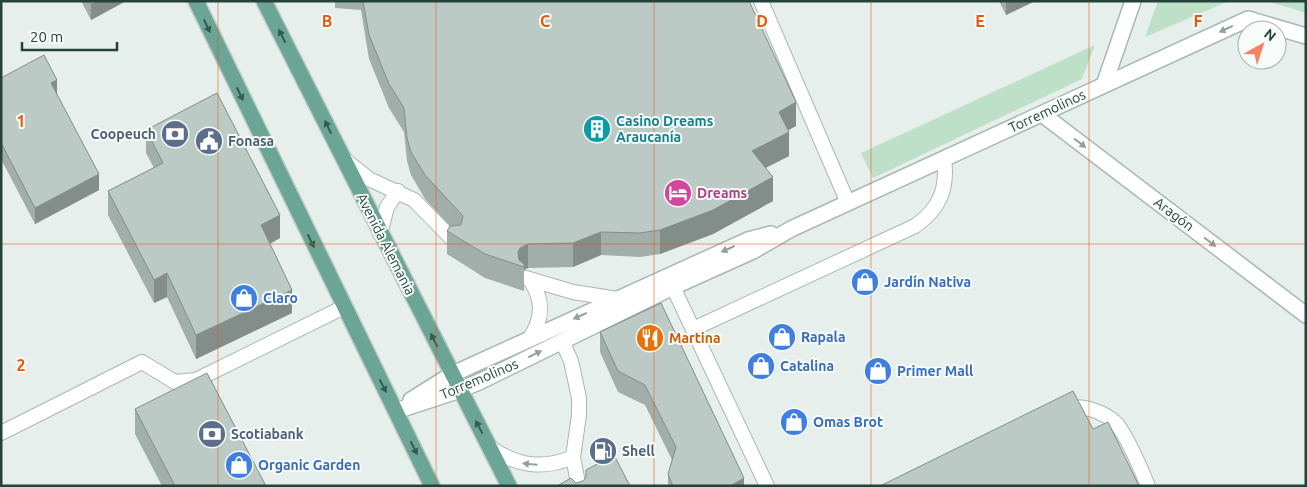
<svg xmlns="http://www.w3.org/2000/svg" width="1307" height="487" viewBox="0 0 1307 487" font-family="Ubuntu,sans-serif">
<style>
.green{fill:#bfe0c8}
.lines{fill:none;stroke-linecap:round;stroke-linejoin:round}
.service-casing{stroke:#a8b8b2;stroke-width:16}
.minor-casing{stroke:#a8b8b2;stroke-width:18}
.primary-casing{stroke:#c2cac8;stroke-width:18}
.service{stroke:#fff;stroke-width:14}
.minor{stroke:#fff;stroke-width:15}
.primary{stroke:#6aa596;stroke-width:15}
.wall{fill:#a1aea9}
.shaded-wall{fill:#838d89}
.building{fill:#bbcac4;stroke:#838d89}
.oneway{fill:#365b51}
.oneway2{fill:#92a09c}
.grid{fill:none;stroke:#e8590c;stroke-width:1;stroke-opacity:0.55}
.labels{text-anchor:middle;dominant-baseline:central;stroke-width:4;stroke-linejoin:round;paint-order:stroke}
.street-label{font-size:14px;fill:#24423a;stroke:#f7fbf9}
.culture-label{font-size:14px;font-weight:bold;fill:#0d838f;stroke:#f7fbf9;text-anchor:start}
.service-label{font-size:14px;font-weight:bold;fill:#4e5e75;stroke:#f7fbf9;text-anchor:start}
.hotel-label{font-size:14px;font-weight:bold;fill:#b23c85;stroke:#f7fbf9;text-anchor:start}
.shop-label{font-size:14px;font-weight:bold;fill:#366cbe;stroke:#f7fbf9;text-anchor:start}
.food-label{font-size:14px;font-weight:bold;fill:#c56008;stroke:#f7fbf9;text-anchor:start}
.grid-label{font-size:16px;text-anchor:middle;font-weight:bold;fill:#e8590c;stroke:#f7fbf9;stroke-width:4;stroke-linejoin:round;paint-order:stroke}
</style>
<rect width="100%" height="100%" fill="#e6efeb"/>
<!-- green -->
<path class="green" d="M1158,1H1229L1145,37Z
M1268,1H1306V13Z
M1095,45L1082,79L873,178L861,153Z"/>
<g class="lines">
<defs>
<path id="service" d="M761,1L848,203
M345,160L369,179L414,200L455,242
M380,234L387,207L398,191
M526,278L573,292L618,299
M673,287L767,486
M693,329L915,226C940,209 948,188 944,159
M529,339C543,320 544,300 530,280
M562,341L571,361L579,398V415L573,457L578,483
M1064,410C1081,402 1112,414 1121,430C1132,447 1140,467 1148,486
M1,433L142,362L175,382L196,380L344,307
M491,448C518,466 543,470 573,457"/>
<path id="minor" d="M1104,85L1133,1
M1042,114L1306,315
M411,400L451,375L477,363L748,240L771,234
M396,411L460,390L481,381L673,287L753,251L791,229L1248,19L1306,36"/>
<path id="primary" d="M196,1L432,486
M264,1L509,486"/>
</defs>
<!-- service casing -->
<use href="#service" class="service-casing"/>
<!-- minor casing -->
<use href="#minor" class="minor-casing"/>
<!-- primary casing -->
<use href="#primary" class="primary-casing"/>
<!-- service -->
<use href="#service" class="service"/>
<!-- minor -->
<use href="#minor" class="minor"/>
<!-- primary -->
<use href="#primary" class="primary"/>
</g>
<!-- wall -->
<path class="wall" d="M81,1H126L91,20Z
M335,1H749L796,126L788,130L789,156L765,168L773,201L713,234L660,254L640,257L601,255L573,267L528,268L524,270V291L485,278L447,254V231L450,226L425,199L411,175L407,161L404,132L389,108L369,59L361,10L335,8Z
M999,1H1035L1006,15Z
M1,78L57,96L99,190L35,224L1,159Z
M146,130L280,238L270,244L292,313L196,359L167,297L154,303L108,215V191L154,168L146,153Z
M600,332L744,486H668V474L672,460L645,405L618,392L600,352Z
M135,409L266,486H162L135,434Z"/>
<!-- shaded-wall -->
<path class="shaded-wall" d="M96,1H126L91,20V4Z
M1006,1H1035L1006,15Z
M57,80V96L51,83Z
M796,102V126L779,135V112Z
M789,132V156L752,175V151Z
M99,174V190L35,224V208Z
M773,177V201L713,234L660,254V230Z
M280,215V238L261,248V225Z
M601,232V255L573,267V243Z
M528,244V268L524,270V291V267L518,265V252L520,248Z
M167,273V297L154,303V280Z
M292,290V313L196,359V335Z
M744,478V486H730Z"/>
<!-- building -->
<path class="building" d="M89,1H96L91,4Z
M363,1H749L796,102L779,112L789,132L752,151L773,177L713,210L660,230L640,233L601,232L573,243L528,244L520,248L518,252L519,260L524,264V267L485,254L447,231L450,226L461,225L463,216L425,175L411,152L407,138L404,108L389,84L369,35Z
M44,55L57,80L51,83L99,174L35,208L1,143V78Z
M217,93L280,215L261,225L292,290L196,335L167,273L154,280L108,191L163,163L146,130Z
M661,303L744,478L730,486H673L668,474L676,447L645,385L618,371L600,332Z
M207,373L266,486H175L135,409Z
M1073,391L1093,429L1108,422L1139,486H880Z
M614,455L630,486H557L571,478L576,483L583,481L586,477V470Z"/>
<!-- one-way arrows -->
<defs><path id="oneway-solid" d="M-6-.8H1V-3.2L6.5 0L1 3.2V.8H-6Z" transform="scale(1.25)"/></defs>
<g class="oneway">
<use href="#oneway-solid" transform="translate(207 26) rotate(65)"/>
<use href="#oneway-solid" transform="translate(282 36) rotate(-117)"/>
<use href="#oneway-solid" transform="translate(240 94) rotate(64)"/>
<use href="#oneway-solid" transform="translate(328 127) rotate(-116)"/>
<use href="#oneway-solid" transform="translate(311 241) rotate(64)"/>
<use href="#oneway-solid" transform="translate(434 340) rotate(-117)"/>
<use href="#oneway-solid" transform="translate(383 386) rotate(63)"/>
<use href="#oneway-solid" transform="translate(479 427) rotate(-118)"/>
<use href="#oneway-solid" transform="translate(414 448) rotate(64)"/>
</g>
<g class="oneway2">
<use href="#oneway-solid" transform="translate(1226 29) rotate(155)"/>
<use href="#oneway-solid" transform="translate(1080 143) rotate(37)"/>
<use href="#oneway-solid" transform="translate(1210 242) rotate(37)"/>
<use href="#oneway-solid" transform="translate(728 249) rotate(156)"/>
<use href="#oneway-solid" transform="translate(580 316) rotate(156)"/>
<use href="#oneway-solid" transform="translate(535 354) rotate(-26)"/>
<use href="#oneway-solid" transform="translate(530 464) rotate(-175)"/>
</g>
<!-- grid -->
<path class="grid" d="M218,1V486M436,1V486M654,1V486M871,1V486M1089,1V486M1,244H1306"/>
<!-- icons -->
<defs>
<symbol id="building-disc" viewBox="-11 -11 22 22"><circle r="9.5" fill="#0f9aa8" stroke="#f7fbf9"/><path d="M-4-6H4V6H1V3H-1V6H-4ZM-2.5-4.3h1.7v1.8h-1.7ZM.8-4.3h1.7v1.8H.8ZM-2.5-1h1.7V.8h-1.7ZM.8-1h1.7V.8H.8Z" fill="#fff"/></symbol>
<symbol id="bank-disc" viewBox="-11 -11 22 22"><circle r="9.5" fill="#5c6f8a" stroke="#f7fbf9"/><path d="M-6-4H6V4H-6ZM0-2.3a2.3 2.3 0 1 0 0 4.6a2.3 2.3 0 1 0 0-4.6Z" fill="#fff"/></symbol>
<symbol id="civic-disc" viewBox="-11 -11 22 22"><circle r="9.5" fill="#5c6f8a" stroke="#f7fbf9"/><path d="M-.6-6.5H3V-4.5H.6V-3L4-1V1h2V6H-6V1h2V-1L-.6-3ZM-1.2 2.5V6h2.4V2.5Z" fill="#fff"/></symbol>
<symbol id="hotel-disc" viewBox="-11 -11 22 22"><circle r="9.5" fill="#d1479c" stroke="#f7fbf9"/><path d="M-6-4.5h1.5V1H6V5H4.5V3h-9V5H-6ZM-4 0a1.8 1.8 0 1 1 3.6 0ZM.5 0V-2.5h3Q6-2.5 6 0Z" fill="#fff"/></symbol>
<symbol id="shop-disc" viewBox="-11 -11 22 22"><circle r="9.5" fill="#3f7fe0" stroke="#f7fbf9"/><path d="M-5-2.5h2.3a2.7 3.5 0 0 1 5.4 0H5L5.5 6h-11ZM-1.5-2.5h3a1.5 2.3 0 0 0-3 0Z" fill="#fff"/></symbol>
<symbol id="restaurant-disc" viewBox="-11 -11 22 22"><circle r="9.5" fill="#e8710a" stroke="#f7fbf9"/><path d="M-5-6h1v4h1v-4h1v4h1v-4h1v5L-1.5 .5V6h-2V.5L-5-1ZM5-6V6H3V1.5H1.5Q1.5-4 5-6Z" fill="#fff"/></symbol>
<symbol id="fuel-disc" viewBox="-11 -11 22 22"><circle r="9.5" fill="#5c6f8a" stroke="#f7fbf9"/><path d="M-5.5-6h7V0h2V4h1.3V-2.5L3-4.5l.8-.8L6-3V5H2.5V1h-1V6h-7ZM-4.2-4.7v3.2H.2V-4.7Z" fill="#fff"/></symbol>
</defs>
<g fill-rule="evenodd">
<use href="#building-disc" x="581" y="113" width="32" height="32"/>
<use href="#bank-disc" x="159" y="118" width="32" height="32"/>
<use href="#civic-disc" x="193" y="125" width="32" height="32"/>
<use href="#hotel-disc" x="662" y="177" width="32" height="32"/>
<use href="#shop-disc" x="849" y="266" width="32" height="32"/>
<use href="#shop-disc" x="228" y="282" width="32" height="32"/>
<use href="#shop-disc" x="766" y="321" width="32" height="32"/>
<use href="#restaurant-disc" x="634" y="322" width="32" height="32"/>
<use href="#shop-disc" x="745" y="350" width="32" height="32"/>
<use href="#shop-disc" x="862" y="355" width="32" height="32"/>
<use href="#shop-disc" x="778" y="406" width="32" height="32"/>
<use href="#bank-disc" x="196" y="418" width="32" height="32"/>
<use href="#fuel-disc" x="587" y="435" width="32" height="32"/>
<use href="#shop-disc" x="223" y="449" width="32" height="32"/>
</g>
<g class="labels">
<!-- street labels -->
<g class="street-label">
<text transform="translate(1047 111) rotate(-25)">Torremolinos</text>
<text transform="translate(1174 214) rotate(37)">Aragón</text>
<text transform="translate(386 244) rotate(63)">Avenida Alemania</text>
<text transform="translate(479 379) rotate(-23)">Torremolinos</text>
</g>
<!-- culture labels -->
<g class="culture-label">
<text x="616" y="121">Casino Dreams<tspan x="616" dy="16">Araucanía</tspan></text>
</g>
<!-- service labels -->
<g class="service-label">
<text x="156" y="134" text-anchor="end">Coopeuch</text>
<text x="228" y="141">Fonasa</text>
<text x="231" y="434">Scotiabank</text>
<text x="622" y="451">Shell</text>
</g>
<!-- hotel labels -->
<g class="hotel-label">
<text x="697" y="193">Dreams</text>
</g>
<!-- shop labels -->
<g class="shop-label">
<text x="884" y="282">Jardín Nativa</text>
<text x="263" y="298">Claro</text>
<text x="801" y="337">Rapala</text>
<text x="780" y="366">Catalina</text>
<text x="897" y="371">Primer Mall</text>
<text x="813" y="422">Omas Brot</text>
<text x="258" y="465">Organic Garden</text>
</g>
<!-- food labels -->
<g class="food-label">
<text x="669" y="338">Martina</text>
</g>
</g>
<g class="grid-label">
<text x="327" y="27">B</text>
<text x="545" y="27">C</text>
<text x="762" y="27">D</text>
<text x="980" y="27">E</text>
<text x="1198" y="27">F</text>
<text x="21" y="127">1</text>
<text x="21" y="371">2</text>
</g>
<!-- border -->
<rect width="1307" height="487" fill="none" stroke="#24423a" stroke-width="5"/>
<!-- north arrow -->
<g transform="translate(1262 45) rotate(39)"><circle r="24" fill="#f7fbf9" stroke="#a3b1ad"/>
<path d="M0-4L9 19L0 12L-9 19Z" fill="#f4845f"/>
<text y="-8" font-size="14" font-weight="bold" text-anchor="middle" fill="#24423a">N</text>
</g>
<!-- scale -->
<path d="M22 42v8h95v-8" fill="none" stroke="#24423a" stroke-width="2.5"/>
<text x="30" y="42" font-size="15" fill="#24423a" stroke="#f7fbf9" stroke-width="4" paint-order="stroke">20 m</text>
</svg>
